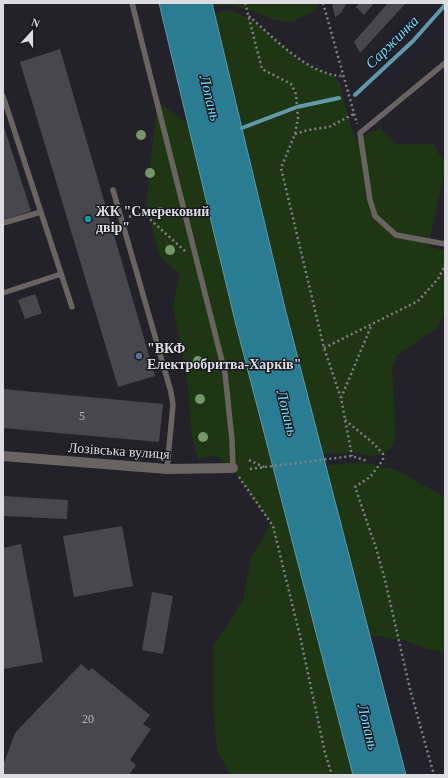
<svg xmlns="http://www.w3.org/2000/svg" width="448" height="778" viewBox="0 0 448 778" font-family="Georgia,serif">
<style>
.green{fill:#1e3614}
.water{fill:#2a7c92;stroke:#5f99aa}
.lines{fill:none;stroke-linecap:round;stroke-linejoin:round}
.stream{stroke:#5f99aa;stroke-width:4}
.building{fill:#484750}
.path{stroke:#818087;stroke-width:2.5;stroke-dasharray:2 3;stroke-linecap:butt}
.service{stroke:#696462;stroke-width:5.5}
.minor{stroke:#696462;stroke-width:10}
.tree{fill:#749668}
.culture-dot{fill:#0f9aa8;stroke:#191920;stroke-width:1.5}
.service-dot{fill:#5c6f8a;stroke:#191920;stroke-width:1.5}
.labels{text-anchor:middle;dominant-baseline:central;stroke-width:3;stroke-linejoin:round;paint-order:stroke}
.number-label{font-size:12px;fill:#b7b7be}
.poi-label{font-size:14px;font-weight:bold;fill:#dcdce2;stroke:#191920;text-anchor:start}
.street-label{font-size:14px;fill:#dcdce2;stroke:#191920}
.water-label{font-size:15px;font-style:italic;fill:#70dcfa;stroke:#191920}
</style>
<rect width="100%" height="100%" fill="#23222a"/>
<!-- green -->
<path class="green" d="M212,3H319L315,10L292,22L274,20L254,11L228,5L213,7Z
M229,10L249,18L304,63L334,76L340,84L350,124L356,139L380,128L395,144H433L445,163V171L428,246L445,251V311L438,328L397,355L392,368L396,435L391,448L383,454L372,456L351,452L323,454L294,342L215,14Z
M157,101L188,123L228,288L353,775H230L217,749L213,705V645L228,624L243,599L251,558L271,523L232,468L215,455L198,459L192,437L187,380L173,306L180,274L160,257L146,206Z
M361,462L394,469L445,497V653L424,648L406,641L370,635L326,466Z"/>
<!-- water -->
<path class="water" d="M159,3H212L286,312L406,775H353L235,321Z"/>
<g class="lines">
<!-- stream -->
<path class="stream" d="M355,95L413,41L445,5
M242,128L297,107L339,98"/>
</g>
<!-- building -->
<path class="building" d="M332,3H347L341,13L335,17Z
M359,3H374L364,15L356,7Z
M388,3H406L360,53L354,42Z
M60,49L155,376L118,387L20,62Z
M3,124L31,211L3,220Z
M35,294L42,313L25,319L18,300Z
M3,389L163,404L159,442L3,428Z
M3,496L68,500L67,519L3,516Z
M122,526L133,586L74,597L63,536Z
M21,544L43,662L3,669V548Z
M152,592L173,596L163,654L142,650Z
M81,664L89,671L92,668L150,715L143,724L151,729L130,760L136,765L129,775H3V766L15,733Z"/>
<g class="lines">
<!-- path -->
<path class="path" d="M245,3L262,69L291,84L296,94L298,118L295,134L281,168L324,348L341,398L352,456
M323,3L357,124
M249,16C274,38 309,76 344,76
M295,134L308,130L329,127L354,114
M129,217L142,212L186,252
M324,348L418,301L438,279L445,265
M341,398L372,324
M345,420L373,443L383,454V460L370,477L355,487L376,548L385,580L410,689L434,775
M249,460L264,467
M250,469L352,456L367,461
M239,477L273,526L300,636L325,753L332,775"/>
<!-- service -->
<path class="service" d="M132,3L225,373L232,440L233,468
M445,63L360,133L370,200L375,216L396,235L445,244
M3,96L72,307
M113,190L171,392L173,405L167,469
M3,223L41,212
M3,293L61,274"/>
<!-- minor -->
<path class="minor" d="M3,456L167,469L233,468"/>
</g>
<!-- trees -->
<g class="tree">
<circle cx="141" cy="135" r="5"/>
<circle cx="150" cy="173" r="5"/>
<circle cx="160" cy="212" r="5"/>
<circle cx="170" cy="250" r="5"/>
<circle cx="198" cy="361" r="5"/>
<circle cx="200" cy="399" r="5"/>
<circle cx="203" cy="437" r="5"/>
</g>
<!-- markers -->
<circle class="culture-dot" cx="88" cy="219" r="4"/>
<circle class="service-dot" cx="139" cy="356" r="4"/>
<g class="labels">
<!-- number labels -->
<g class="number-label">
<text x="82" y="416">5</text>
<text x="88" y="719">20</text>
</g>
<!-- poi labels -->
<g class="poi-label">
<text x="96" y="211">ЖК "Смерековий<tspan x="96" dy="16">двір"</tspan></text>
<text x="147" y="348">"ВКФ<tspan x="147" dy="16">Електробритва-Харків"</tspan></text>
</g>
<!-- street labels -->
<g class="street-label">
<text transform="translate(119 451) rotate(4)">Лозівська вулиця</text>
</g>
<!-- water labels -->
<g class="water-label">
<text transform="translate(392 42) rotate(-45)">Саржинка</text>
<text transform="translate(210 98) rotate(76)">Лопань</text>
<text transform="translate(287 413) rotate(76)">Лопань</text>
<text transform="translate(368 727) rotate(76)">Лопань</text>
</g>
</g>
<!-- border -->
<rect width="448" height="778" fill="none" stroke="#dcdce2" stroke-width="8"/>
<!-- north arrow -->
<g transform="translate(32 32) rotate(21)" stroke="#191920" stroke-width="3" paint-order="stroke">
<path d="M0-3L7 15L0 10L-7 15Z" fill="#dcdce2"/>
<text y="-6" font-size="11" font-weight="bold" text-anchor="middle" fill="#dcdce2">N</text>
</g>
</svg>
